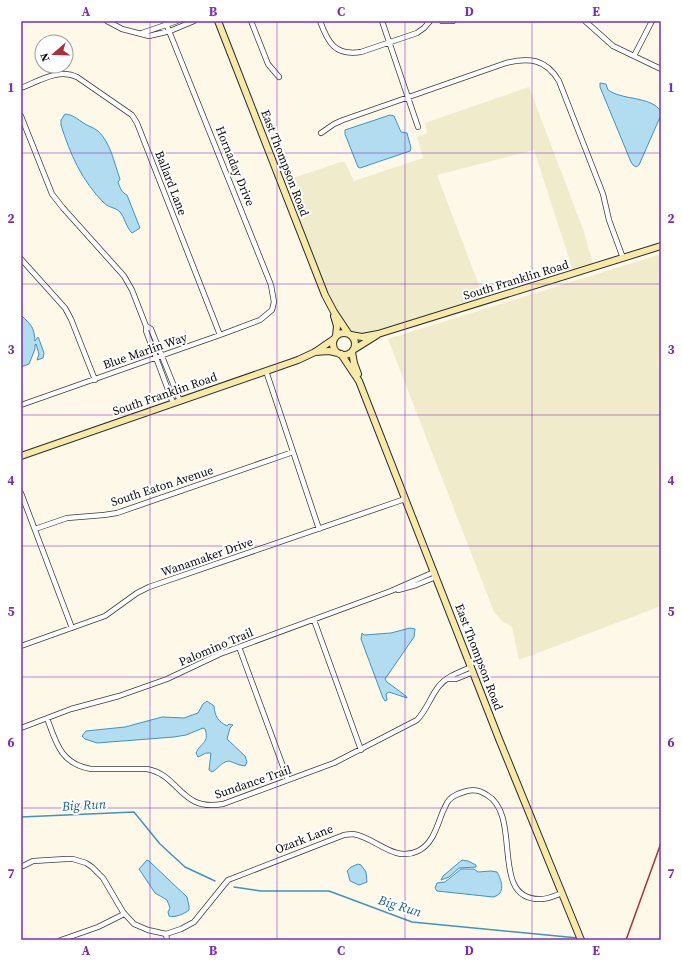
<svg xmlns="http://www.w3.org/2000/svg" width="682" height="961" viewBox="0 0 682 961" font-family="'Source Serif 4',serif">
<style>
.farmland{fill:#f0ebcb}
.water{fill:#b2dcef;stroke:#4094bf}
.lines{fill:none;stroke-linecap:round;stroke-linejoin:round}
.stream{stroke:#4094bf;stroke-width:1.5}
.street-casing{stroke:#3d3d3d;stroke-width:6}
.secondary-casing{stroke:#2c2c2c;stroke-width:8}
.street{stroke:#fff;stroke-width:4.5}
.secondary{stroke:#f7eaa9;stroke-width:6}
.rail{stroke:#ab303d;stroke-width:1.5}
.grid{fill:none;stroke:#7b2cbf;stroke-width:1;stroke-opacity:0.55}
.labels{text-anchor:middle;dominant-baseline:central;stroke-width:4;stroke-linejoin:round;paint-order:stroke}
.street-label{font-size:12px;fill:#0a0a0a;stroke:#fff}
.water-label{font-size:13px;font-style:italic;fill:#20648e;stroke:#fff}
.neatline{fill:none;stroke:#7b2cbf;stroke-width:1.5}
.grid-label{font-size:13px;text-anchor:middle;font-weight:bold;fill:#7b2cbf}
</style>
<rect width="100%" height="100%" fill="#fdf8e8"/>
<!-- farmland -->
<path class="farmland" d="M529,87L584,232L594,267L574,274L534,150L437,175L485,301L378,334L351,335L334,312L281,182L341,162H345L354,181L423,158L417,137L427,133L425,123Z
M661,254V606L519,660L512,627L502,621L494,612L388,339Z"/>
<!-- water -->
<path class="water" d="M600,83L606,84L608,90C611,92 615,94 619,95C631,99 652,99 660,110L661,115L639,165L636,167L633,165L631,162L600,87Z
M65,114C73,115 76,118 82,122C87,126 93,127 98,131C111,143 114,163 120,179L118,182C120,188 122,193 127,195L140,228L132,233C126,227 125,218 120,212C115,207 109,208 104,203C82,181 70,154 61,125V120Z
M390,115L394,116L401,132L407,133L411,148L410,151L360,168L358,167L345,134V130Z
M21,315C31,325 34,326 35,341L38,337L39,339L44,353L43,358L37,360L39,354L36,344L35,345V349L29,364L21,367Z
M410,628L415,629L414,637L385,679L387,682L406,696L407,698L389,692L386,694L387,700L385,701L383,698L361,639L362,633L364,635L391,633Z
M207,701L214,706C215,717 218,721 227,726L229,724L233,725L230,728L227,739L245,756L247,762L245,766L240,765L229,761C221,762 218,769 212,772L209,770L211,753H206L198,757L196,753C200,743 210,743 205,729L203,728L186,735L174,737L97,743L85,739L82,736L86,731L125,727L162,717L184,718L198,713L203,704Z
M147,860L149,861L187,897L189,906V910C184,914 175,918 169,916L168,912L170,908L167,900L155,893L139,869Z
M462,860L468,861L476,865V867L459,868L449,877L441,880L443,876Z
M358,864L361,865L366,872L367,882L359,885L350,881L348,873L347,871L351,867Z
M461,869H474L478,872L491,871L497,872C502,881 506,894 493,897L437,891L435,888L437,883L445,882Z"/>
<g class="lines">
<!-- stream -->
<path class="stream" d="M21,817L134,812L160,844L185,867L215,881
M234,887L261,891H329L412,922L578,938"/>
<defs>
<path id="street" d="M107,21L122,29L149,36L170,31L194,21
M251,21L268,64L279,77
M320,21C328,43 335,56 361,52L417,33L424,28L430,21
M382,21L418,127
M442,21H453
M585,21L613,46L661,69
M142,33L177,21
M634,56L652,21
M21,88C39,81 59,68 77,77L132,115L137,123L220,335
M21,116L52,194L63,208L124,276L132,290L146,326
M321,133L334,124L343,120L506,63C529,57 546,59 559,81L603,194L609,220L623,258
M21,259L65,308L71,319L95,380
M266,371L319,529
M173,403L146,331V326L151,329L180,401
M21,405L220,335L260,320L272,310L274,302L271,285L165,21
M21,493L72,628
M35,529L67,518L104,515L117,513L293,452
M398,590L416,585L436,577
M314,620L361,750
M21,646L105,616L137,593L149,587L405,499
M239,647L288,780
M447,679H456L473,672
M47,718C56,743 61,764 91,769H147C180,775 180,812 223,804L334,763L417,720C427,710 430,697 439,686C447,676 460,672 471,667
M21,728L71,709L119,696L167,679L220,654L391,591L434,572
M23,866L33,861L66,859H73L86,863L92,867L103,878L123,912L134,924L148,930L166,934L181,929L194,922L228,880L344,835C346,835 350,834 353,834C375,837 394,863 418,851C433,844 437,826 443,811C445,808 446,803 449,800C453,795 460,793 467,791C474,789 481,791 487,795C523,816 489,899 539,899C546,900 554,896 562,893
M166,934L167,940
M61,940L98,927L124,914"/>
<path id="secondary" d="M218,21L325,295L334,312L348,333
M334,316L337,326L336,336
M333 344a11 11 0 1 1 22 0a11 11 0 1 1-22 0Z
M351,335L362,337L378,334L661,246
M353,350L377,335
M315,352L329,351L338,353
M352,352L354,363L358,374
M341,354L359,381L499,739L581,940
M21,456L298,360L315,352L334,339"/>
</defs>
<!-- street casing -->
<use href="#street" class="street-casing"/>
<!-- secondary casing -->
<use href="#secondary" class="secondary-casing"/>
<!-- street -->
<use href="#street" class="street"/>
<!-- secondary -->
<use href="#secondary" class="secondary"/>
<!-- rail -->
<path class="rail" d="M626,940L661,843"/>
</g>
<!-- grid -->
<path class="grid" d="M150,21V940M277,21V940M405,21V940M532,21V940M21,153H661M21,284H661M21,415H661M21,546H661M21,677H661M21,808H661"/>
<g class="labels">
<!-- street labels -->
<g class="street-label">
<text transform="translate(285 163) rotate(69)">East Thompson Road</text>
<text transform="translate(235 166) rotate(68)">Hornaday Drive</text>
<text transform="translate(171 183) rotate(69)">Ballard Lane</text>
<text transform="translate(516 280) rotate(-17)">South Franklin Road</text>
<text transform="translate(145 351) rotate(-19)">Blue Marlin Way</text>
<text transform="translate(165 394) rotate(-19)">South Franklin Road</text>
<text transform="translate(162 486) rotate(-18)">South Eaton Avenue</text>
<text transform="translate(207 557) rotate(-19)">Wanamaker Drive</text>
<text transform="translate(216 647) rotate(-23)">Palomino Trail</text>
<text transform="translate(479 657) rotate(69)">East Thompson Road</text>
<text transform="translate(253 782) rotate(-19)">Sundance Trail</text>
<text transform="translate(304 839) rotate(-21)">Ozark Lane</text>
</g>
<!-- water labels -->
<g class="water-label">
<text transform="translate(84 805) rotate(-3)">Big Run</text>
<text transform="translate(400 906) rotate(17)">Big Run</text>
</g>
</g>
<!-- border -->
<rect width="682" height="961" fill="none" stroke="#ffffff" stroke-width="44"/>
<!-- north arrow -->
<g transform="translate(54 54) rotate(250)"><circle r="19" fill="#ffffff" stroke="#9d9d9d"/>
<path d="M0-3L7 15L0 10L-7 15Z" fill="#ab303d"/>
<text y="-6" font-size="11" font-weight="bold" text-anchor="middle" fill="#0a0a0a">N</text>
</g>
<rect x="22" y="22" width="638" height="917" class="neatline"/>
<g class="grid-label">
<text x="86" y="16">A</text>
<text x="213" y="16">B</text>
<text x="341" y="16">C</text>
<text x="469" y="16">D</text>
<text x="596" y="16">E</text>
<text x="11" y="92">1</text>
<text x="671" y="92">1</text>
<text x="11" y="223">2</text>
<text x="671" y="223">2</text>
<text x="11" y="354">3</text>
<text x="671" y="354">3</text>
<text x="11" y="485">4</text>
<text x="671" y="485">4</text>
<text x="11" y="616">5</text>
<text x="671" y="616">5</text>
<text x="11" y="747">6</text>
<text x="671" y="747">6</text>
<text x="11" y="878">7</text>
<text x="671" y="878">7</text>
<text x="86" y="955">A</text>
<text x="213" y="955">B</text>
<text x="341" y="955">C</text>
<text x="469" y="955">D</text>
<text x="596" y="955">E</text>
</g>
</svg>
